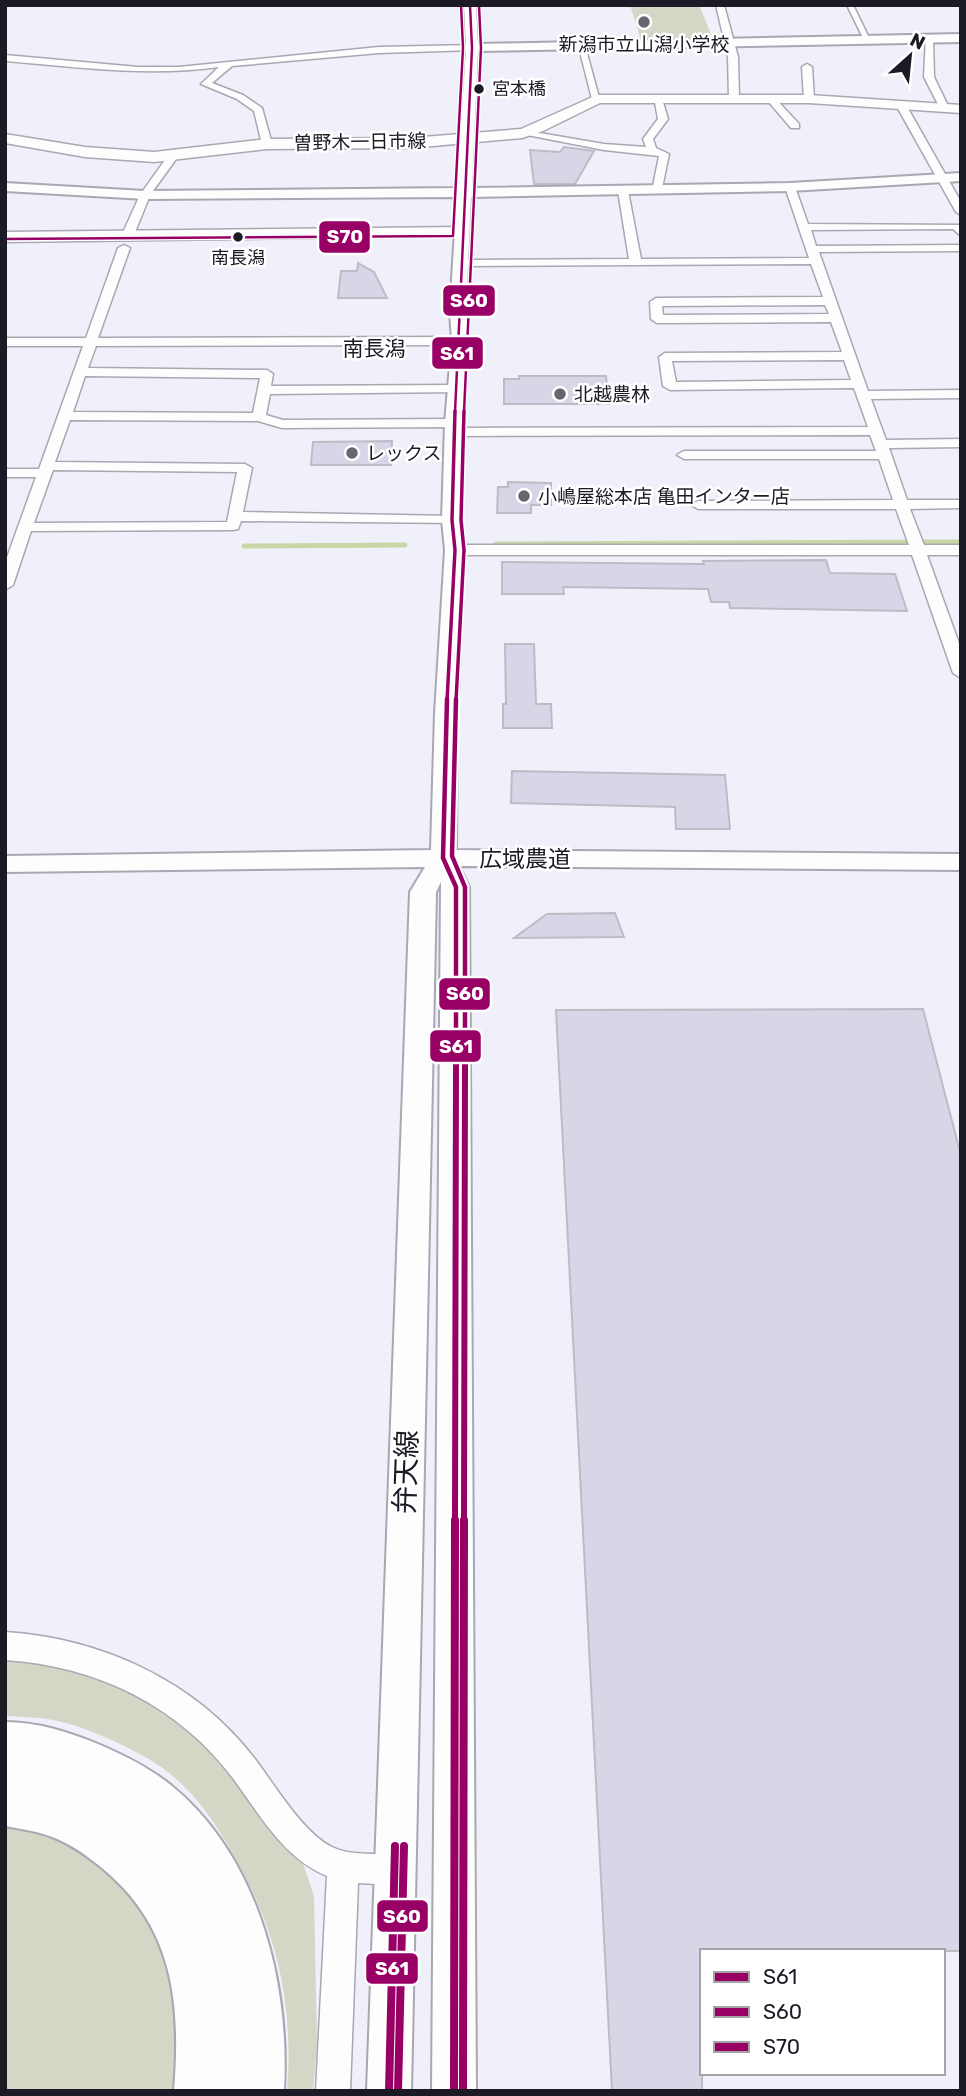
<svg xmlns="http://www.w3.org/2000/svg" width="966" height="2096" viewBox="0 0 966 2096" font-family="Rubik,'Noto Sans JP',sans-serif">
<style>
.green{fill:#d2d8c5}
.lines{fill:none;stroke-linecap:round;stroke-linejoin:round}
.stream{stroke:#c9d7a6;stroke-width:5}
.building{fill:#d7d6e7;stroke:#bcbcc6;stroke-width:2}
.minor-casing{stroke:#a8a7b2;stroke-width:3}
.tertiary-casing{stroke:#a8a7b2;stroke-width:4}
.secondary-casing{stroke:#a8a7b2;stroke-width:3}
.motorway-casing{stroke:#a8a7b2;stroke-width:4}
.minor{fill:#fdfdfe;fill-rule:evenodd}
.tertiary{fill:#fdfdfe;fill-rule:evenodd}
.secondary{fill:#fdfdfe;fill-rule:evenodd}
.motorway{fill:#fdfdfe;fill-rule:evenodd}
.bus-1-far4-casing{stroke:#fff;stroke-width:5}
.bus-1-far3-casing{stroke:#fff;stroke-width:7}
.bus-1-far2-casing{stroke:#fff;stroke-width:9}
.bus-1-far1-casing{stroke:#fff;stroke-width:11}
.bus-1-casing{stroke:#fff;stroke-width:13}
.bus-2-far4-casing{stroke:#fff;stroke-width:5}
.bus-2-far3-casing{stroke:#fff;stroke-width:7}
.bus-2-far2-casing{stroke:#fff;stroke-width:9}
.bus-2-far1-casing{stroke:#fff;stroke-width:11}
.bus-2-casing{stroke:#fff;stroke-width:13}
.bus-3-casing{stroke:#fff;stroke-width:5}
.bus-1-far4{stroke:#906;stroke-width:2.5}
.bus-1-far3{stroke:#906;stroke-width:3.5}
.bus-1-far2{stroke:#906;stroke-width:4.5}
.bus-1-far1{stroke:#906;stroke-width:6}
.bus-1{stroke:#906;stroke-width:8}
.bus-2-far4{stroke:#906;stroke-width:2.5}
.bus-2-far3{stroke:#906;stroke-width:3.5}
.bus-2-far2{stroke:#906;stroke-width:4.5}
.bus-2-far1{stroke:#906;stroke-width:6}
.bus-2{stroke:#906;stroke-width:8}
.bus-3{stroke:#906;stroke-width:2.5}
.poi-dot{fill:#666570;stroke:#fff;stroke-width:2.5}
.bus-dot{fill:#1b1a25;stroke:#fff;stroke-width:2.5}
.labels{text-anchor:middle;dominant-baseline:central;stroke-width:5;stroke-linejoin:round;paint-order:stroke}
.far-bus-label{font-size:18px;fill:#1b1a25;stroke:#fff;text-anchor:start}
.far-poi-label{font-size:19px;fill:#1b1a25;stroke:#fff;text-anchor:start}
.far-street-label{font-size:19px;fill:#1b1a25;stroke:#fff}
.far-neighbourhood-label{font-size:21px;fill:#1b1a25;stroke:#fff}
.street-label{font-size:23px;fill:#1b1a25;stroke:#fff}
.near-street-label{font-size:28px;fill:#1b1a25;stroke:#fff}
.line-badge{stroke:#fff;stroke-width:2.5}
.badge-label{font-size:19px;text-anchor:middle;font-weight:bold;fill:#fff}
</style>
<rect width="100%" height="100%" fill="#f0f0fa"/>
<!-- green -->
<path class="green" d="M630,5H699L713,39L641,40Z
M59,1648L148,1696L174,1714L298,1849L314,1896L317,2044L313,2091H287C294,2004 277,1931 234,1856C217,1826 200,1799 173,1776C151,1756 88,1727 58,1721C41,1717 23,1717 5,1716V1651Z
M27,1824L90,1850L137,1895L170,1966L182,2091H5V1825Z"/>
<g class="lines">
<!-- stream -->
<path class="stream" d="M496,544L961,542
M244,546L405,545"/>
</g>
<!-- building -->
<path class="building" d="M564,147L594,151L575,184H534L530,150L560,152Z
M358,263L374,272L387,298H338L341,271H357Z
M519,376H606L609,404H504V379H519Z
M392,441L391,465H311L313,442Z
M508,482L551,483V505H531V513H497L498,487H508Z
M826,560L830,573L895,574L907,611L730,608L729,602H711L708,589L563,587L564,594H502V562L704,564L703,561Z
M505,644H534L536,704H551L552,728H503V704H506Z
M512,771L725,775L730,829H676L675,807L511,803Z
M615,913L624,937L514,938L547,914Z
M923,1009L961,1156V1951H702V2091H612L556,1010Z"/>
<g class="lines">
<defs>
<path id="minor" d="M716,5H724L738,57L739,98L734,101L729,98L728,57Z
M847,5L854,7L871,42L864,40Z
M926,36L933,38L934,77L949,108L947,110H941L924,77Z
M578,44L585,46L600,101L592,99Z
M472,45L477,48L475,50L379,53L232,66L212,83L243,95L262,108L272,144L267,147L262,144L254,111L237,99L201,84L219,67C147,77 77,67 5,61V55L138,67H179L379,47Z
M807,64L812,67L814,99L809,102L804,99L802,67Z
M767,96H773L799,124V128H791L767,100Z
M654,97L662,99L668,119L653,139L656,148L669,154L661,193L652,191L659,156L604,150L517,133L522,130L604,144L646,147L643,139L658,119Z
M901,102L906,105L961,202V215L956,212L896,105Z
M170,153L179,155L150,195L133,237L123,239L121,237L140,195Z
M790,184L795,187L808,224L961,225V236L953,229L811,230L816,246L961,245V251L819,252L868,391L961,390V398L871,399L886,440L961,439V447L889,448L907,500H961V508L910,509L924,545H961V555H927L961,649V678L953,673L912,555H455L447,550L455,545H909L896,509H698L691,505L698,501L893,500L879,459H684L677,455L684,451H876L870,435L454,436L447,432L454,428L868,427L854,388L670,390L663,386L659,357L665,353L842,352L831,322L657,323L651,319L650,302L656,298L823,297L811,264L460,266L454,263L460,260L629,259L618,191L623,188L628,191L641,259L809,258L785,187ZM825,305L829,314L663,315L662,306ZM844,360L851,380L676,382L672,361Z
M124,245L130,248L98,338L460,337L466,341L460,345L96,346L88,368L267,370L273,374L271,386L455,385L460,386V392L270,394L266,415L283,420L454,419L461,423L454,427L282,428L258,421L70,420L55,462L245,464L252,468L243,512L452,516L457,517L459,520L457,523L241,521L238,529L233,530L31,531L13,585L5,590V563L36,477H5V469H39L83,346H5V338H86L118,248ZM85,376L260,378L253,413L73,412ZM53,470L237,472L227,522L34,523Z
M5,1632C101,1638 196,1681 255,1759C274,1784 303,1833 332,1847C354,1858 382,1850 405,1859L409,1870L405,1881L394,1885L358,1883L350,2091H316L327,1876C285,1859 261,1817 235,1781C180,1706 97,1666 5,1660Z"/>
<path id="tertiary" d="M464,5H476L478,44L961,34V42L478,51L472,188L790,183L961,173V181L790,191L471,197L466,312L468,341L463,423L462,520L465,550L457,713L456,850L961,854V870L459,866L469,887L476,2091H432L441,882L436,892L411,2091H367L410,892L425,867L5,872V856L431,850L435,713L445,550L442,520L445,423L452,341L450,312L457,197L145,199L5,191V183L145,191L457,188L466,48Z"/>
<path id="secondary" d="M597,95H809L961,105V113L809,103H600L543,131L522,138L411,148L267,149L154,162L85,157L5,143V134L85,147L154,152L267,139L411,138L521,129Z
M461,227L467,228L469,232L467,236L5,242V232Z"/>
<path id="motorway" d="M5,1722C38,1722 68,1732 98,1744C124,1755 150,1768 172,1786C259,1858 290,1983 284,2091H174C181,2004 174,1927 102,1868C86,1855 71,1844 52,1837C38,1831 20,1829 5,1826Z"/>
</defs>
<!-- minor casing -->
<use href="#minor" class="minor-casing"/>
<!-- tertiary casing -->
<use href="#tertiary" class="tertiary-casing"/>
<!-- secondary casing -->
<use href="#secondary" class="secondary-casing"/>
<!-- motorway casing -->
<use href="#motorway" class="motorway-casing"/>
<!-- minor -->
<use href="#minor" class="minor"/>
<!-- tertiary -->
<use href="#tertiary" class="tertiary"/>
<!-- secondary -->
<use href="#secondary" class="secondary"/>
<!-- motorway -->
<use href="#motorway" class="motorway"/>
<defs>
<path id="bus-1-far4" d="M455,412L472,48L470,5"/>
<path id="bus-1-far3" d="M447,701L455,550L452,520L455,411"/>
<path id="bus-1-far2" d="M447,699L443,858L456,887V1064"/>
<path id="bus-1-far1" d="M455,1521L456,1062"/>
<path id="bus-1" d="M389,2091L395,1846
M454,2091L455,1520"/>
<path id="bus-2-far4" d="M464,412L481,48L479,5"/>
<path id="bus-2-far3" d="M456,701L464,550L461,520L464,411"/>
<path id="bus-2-far2" d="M456,699L452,856L465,887V1064"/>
<path id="bus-2-far1" d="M464,1521L465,1062"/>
<path id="bus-2" d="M398,2091L404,1846
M463,2091L464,1520"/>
<path id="bus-3" d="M5,239L453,236L463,48L461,5"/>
</defs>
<!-- bus-1-far4 casing -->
<use href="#bus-1-far4" class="bus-1-far4-casing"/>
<!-- bus-1-far3 casing -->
<use href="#bus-1-far3" class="bus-1-far3-casing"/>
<!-- bus-1-far2 casing -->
<use href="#bus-1-far2" class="bus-1-far2-casing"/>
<!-- bus-1-far1 casing -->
<use href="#bus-1-far1" class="bus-1-far1-casing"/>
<!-- bus-1 casing -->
<use href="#bus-1" class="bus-1-casing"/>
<!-- bus-2-far4 casing -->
<use href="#bus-2-far4" class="bus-2-far4-casing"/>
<!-- bus-2-far3 casing -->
<use href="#bus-2-far3" class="bus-2-far3-casing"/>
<!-- bus-2-far2 casing -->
<use href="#bus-2-far2" class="bus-2-far2-casing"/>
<!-- bus-2-far1 casing -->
<use href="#bus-2-far1" class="bus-2-far1-casing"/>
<!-- bus-2 casing -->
<use href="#bus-2" class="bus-2-casing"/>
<!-- bus-3 casing -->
<use href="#bus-3" class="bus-3-casing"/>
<!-- bus-1-far4 -->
<use href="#bus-1-far4" class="bus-1-far4"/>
<!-- bus-1-far3 -->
<use href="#bus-1-far3" class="bus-1-far3"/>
<!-- bus-1-far2 -->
<use href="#bus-1-far2" class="bus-1-far2"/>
<!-- bus-1-far1 -->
<use href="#bus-1-far1" class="bus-1-far1"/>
<!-- bus-1 -->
<use href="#bus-1" class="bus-1"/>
<!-- bus-2-far4 -->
<use href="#bus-2-far4" class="bus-2-far4"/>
<!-- bus-2-far3 -->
<use href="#bus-2-far3" class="bus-2-far3"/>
<!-- bus-2-far2 -->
<use href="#bus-2-far2" class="bus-2-far2"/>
<!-- bus-2-far1 -->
<use href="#bus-2-far1" class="bus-2-far1"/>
<!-- bus-2 -->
<use href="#bus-2" class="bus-2"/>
<!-- bus-3 -->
<use href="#bus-3" class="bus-3"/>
</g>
<!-- markers -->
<g class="poi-dot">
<circle cx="644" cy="22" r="7"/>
<circle cx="560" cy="394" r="7"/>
<circle cx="352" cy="453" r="7"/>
<circle cx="524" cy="496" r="7"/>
</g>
<g class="bus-dot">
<circle cx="479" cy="89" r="6"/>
<circle cx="238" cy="237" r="6"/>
</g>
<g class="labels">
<!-- far-bus labels -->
<g class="far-bus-label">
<text x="492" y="89">宮本橋</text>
<text x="238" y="258" text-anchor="middle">南長潟</text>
</g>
<!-- far-poi labels -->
<g class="far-poi-label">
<text x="644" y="44" text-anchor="middle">新潟市立山潟小学校</text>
<text x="574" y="394">北越農林</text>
<text x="366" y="453">レックス</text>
<text x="538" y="496">小嶋屋総本店 亀田インター店</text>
</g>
<!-- far-street labels -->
<g class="far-street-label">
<text transform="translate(360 142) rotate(-1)">曽野木一日市線</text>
</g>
<!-- far-neighbourhood labels -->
<g class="far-neighbourhood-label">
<text x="374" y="348">南長潟</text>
</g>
<!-- street labels -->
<g class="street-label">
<text x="525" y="859">広域農道</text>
</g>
<!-- near-street labels -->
<g class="near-street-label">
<text transform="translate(406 1472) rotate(-88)">弁天線</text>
</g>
</g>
<g class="line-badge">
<rect x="318" y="220" width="53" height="34" rx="7" fill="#906"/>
<rect x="442" y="284" width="54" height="33" rx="7" fill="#906"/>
<rect x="431" y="336" width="53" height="34" rx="7" fill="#906"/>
<rect x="438" y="977" width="53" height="34" rx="7" fill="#906"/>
<rect x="429" y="1029" width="53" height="34" rx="7" fill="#906"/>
<rect x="376" y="1899" width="53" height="34" rx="7" fill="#906"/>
<rect x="365" y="1952" width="54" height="33" rx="7" fill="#906"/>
</g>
<g class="badge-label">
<text x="345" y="243">S70</text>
<text x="469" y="307">S60</text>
<text x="457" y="360">S61</text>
<text x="465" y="1000">S60</text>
<text x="456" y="1053">S61</text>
<text x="402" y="1923">S60</text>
<text x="392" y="1975">S61</text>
</g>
<!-- border -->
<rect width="966" height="2096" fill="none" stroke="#1b1a25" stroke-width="14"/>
<!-- legend -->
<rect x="700" y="1949" width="245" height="126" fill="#ffffff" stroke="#a4a3a8" stroke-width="2"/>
<rect x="714" y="1972" width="35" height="10" fill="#990066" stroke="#a4a3a8" stroke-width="2"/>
<text x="763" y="1984" font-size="21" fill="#1b1a25">S61</text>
<rect x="714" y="2007" width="35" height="10" fill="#990066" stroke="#a4a3a8" stroke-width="2"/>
<text x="763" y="2019" font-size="21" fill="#1b1a25">S60</text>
<rect x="714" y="2042" width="35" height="10" fill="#990066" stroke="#a4a3a8" stroke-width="2"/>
<text x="763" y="2054" font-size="21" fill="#1b1a25">S70</text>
<!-- north arrow -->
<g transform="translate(910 56) rotate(27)" stroke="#ffffff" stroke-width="5" paint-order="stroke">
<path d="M0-5L12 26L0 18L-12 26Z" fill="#1b1a25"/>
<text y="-10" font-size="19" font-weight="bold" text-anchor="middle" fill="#1b1a25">N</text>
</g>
</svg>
